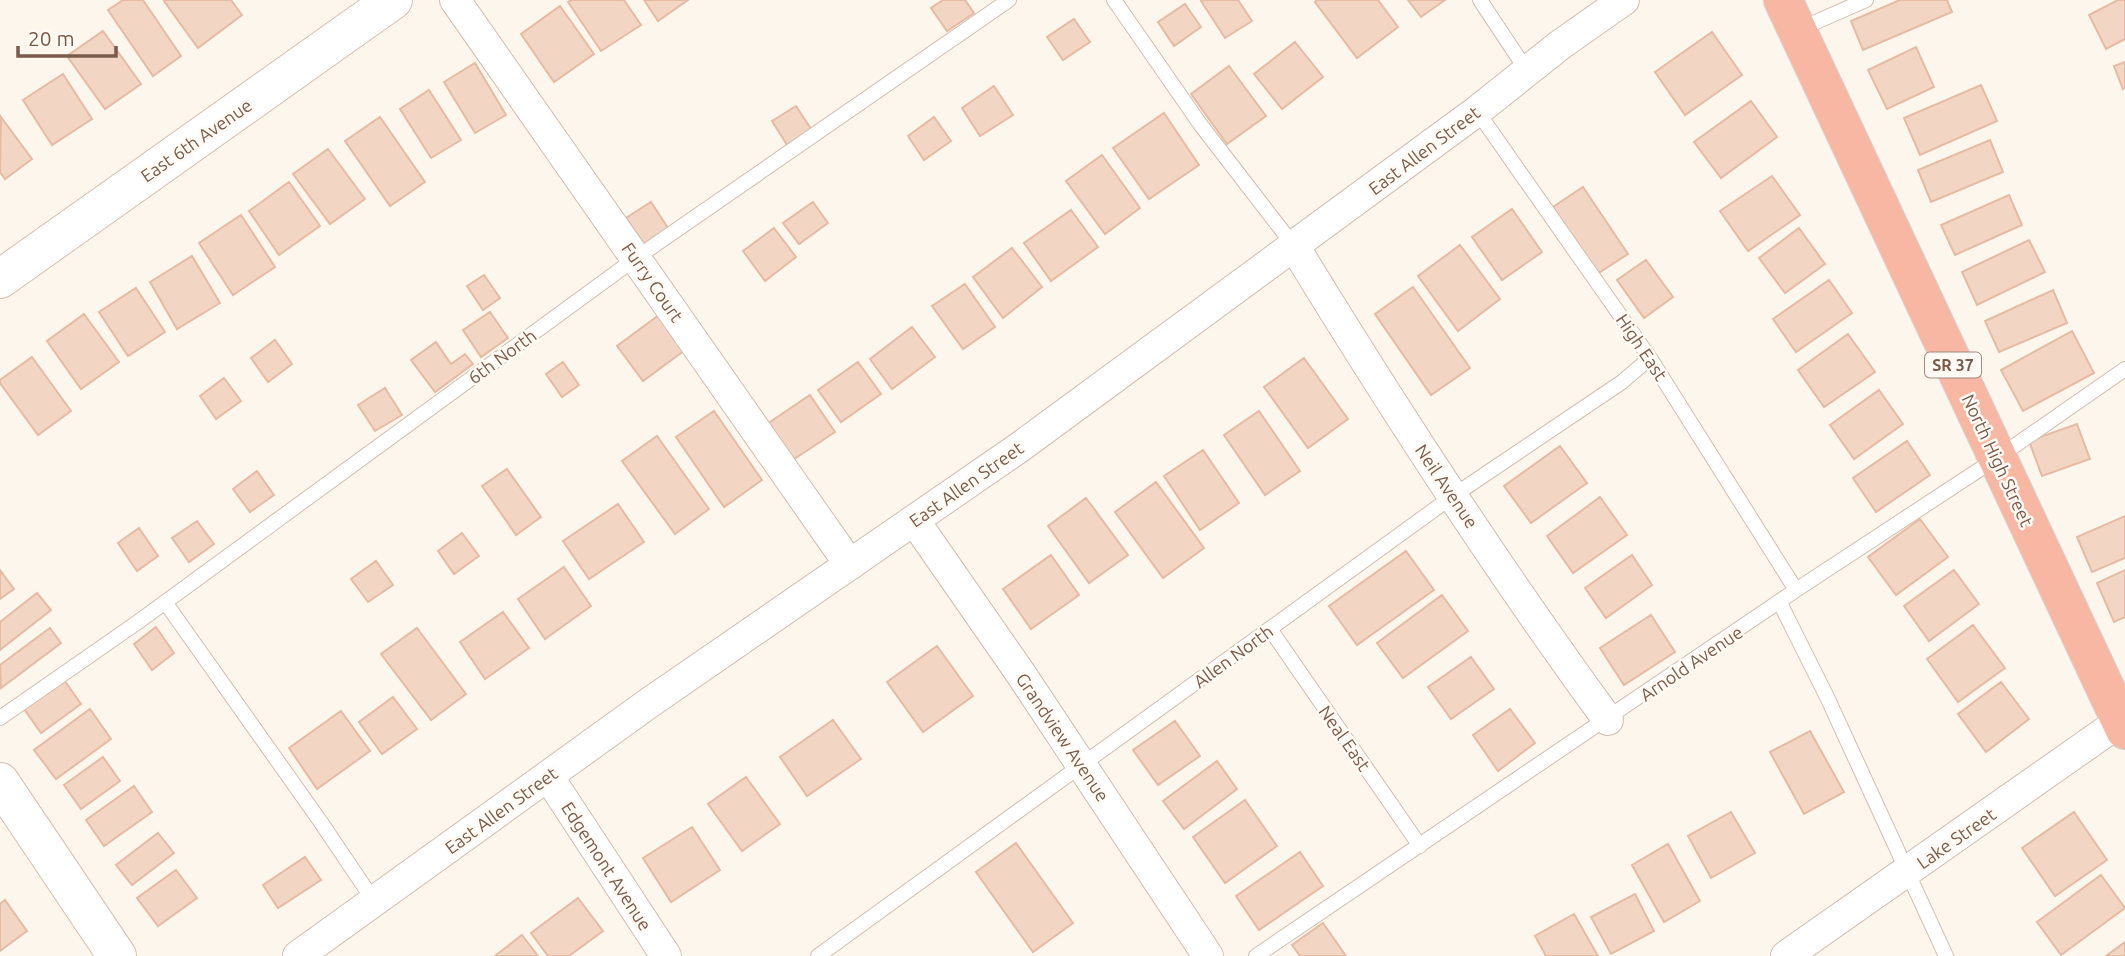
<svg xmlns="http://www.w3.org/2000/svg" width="2125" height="956" viewBox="0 0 2125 956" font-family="Ubuntu,sans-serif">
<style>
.building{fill:#f3d5c3;stroke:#e6bba3;stroke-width:2}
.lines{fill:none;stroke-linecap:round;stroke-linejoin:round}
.lane-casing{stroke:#d1beb0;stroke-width:16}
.street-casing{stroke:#d1beb0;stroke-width:32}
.secondary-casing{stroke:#d6c0b0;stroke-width:40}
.highway-casing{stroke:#dad1cd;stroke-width:40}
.lane{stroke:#fff;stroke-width:14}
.street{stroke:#fff;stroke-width:30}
.secondary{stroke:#fff;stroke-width:38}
.highway{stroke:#f7b7a3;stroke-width:38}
.labels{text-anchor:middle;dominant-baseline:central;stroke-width:5;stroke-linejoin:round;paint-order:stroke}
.shield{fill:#fffaf3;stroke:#a28b7f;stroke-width:2}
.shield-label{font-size:16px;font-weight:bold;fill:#7a5c4d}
.street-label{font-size:18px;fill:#7a5c4d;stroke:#fffaf3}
</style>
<rect width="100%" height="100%" fill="#fdf6ec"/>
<!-- building -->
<path class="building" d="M123,0H143L181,56L153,76L108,10Z
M165,0H231L242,15L198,48L164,1Z
M572,0H624L641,25L601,51L568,2Z
M644,0H688L658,21Z
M943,0H965L974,13L947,31L931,8Z
M1203,0H1238L1252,21L1225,38L1201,1Z
M1317,0H1378L1398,27L1357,58L1315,2Z
M1408,0H1445L1421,17Z
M1900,0H1947L1952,12L1863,50L1851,21Z
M2118,0H2125V39L2106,49L2089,15Z
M1185,4L1201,27L1174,46L1158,22Z
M560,6L594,54L554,82L521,34Z
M1074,19L1090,42L1063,60L1047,37Z
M103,31L141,84L105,109L67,56Z
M1712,32L1742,75L1685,115L1655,72Z
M1295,42L1323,77L1282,109L1254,74Z
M1916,47L1934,87L1887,109L1868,70Z
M2125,62V88L2123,89L2114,66Z
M475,63L506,115L475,133L444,82Z
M1229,66L1266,116L1227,144L1191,94Z
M63,74L92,119L52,145L23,100Z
M1981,85L1997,121L1920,155L1904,118Z
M994,86L1013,115L980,136L962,108Z
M429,90L461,140L431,158L400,109Z
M1751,101L1777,137L1721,178L1694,142Z
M796,106L813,132L789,148L772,121Z
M1164,113L1199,165L1149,199L1113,148Z
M1,117L32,159L5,179L0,172Z
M380,117L425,182L390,206L345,141Z
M934,117L951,141L924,160L908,136Z
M1990,140L2003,172L1931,202L1918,170Z
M328,149L365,199L330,224L293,174Z
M1102,155L1140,208L1105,234L1066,181Z
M1772,176L1800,215L1748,251L1720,211Z
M289,182L320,226L279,255L249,211Z
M1583,187L1628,254L1597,274L1553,207Z
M2009,195L2022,225L1955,255L1941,225Z
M651,202L668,228L644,244L626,218Z
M813,202L828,223L799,244L783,223Z
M1512,209L1542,252L1502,280L1472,237Z
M1071,210L1098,247L1051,281L1024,243Z
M241,215L275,267L233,295L199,243Z
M774,228L796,257L765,281L743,251Z
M1799,228L1825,264L1785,293L1759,258Z
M2029,240L2045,272L1977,305L1962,272Z
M1460,245L1500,299L1458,331L1418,276Z
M1012,248L1042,287L1003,318L973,277Z
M192,256L220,303L177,329L150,282Z
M1646,260L1673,297L1644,318L1617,280Z
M484,275L500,298L483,310L467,286Z
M1829,280L1852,313L1796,352L1773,319Z
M965,284L995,327L963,349L932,306Z
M1413,287L1470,368L1431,395L1375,314Z
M136,288L165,332L128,356L99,312Z
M2053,290L2067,323L1999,352L1985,321Z
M490,312L508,338L481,357L463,330Z
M84,314L119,362L81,389L47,341Z
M659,315L685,350L643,381L617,346Z
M912,327L935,357L892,389L870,359Z
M2072,331L2094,373L2023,411L2001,370Z
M1848,334L1875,372L1824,407L1798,370Z
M275,340L292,364L268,382L251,358Z
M436,342L451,364L465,354L473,364L435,392L411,360Z
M32,357L71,411L38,435L0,383V380Z
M1304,358L1348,419L1308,448L1264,387Z
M563,362L579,385L562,397L546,374Z
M858,362L881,394L841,422L818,390Z
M224,378L241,401L216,419L200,396Z
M385,388L402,415L375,431L358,405Z
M1879,390L1903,424L1854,459L1830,425Z
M810,395L835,432L791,461L767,424Z
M714,411L762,480L724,507L676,437Z
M1259,411L1300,471L1265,495L1224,435Z
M2077,424L2090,459L2042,476L2029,441Z
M657,436L709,509L675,534L622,461Z
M1907,441L1930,475L1876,512L1853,478Z
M1560,446L1587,483L1531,523L1504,486Z
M1203,450L1239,503L1200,530L1164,476Z
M507,469L541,517L516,535L482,486Z
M257,471L274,495L250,512L233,489Z
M1156,482L1204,548L1163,578L1115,512Z
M1600,497L1627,535L1573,573L1547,536Z
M1086,498L1128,555L1089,583L1048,526Z
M618,504L644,542L589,579L563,541Z
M2125,516V558L2092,572L2077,537Z
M1920,519L1948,557L1896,595L1868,557Z
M197,521L214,544L189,562L172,538Z
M139,528L158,556L137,571L118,543Z
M462,533L479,556L454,574L438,551Z
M1406,551L1434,590L1357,645L1329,606Z
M1051,555L1079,595L1031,629L1003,589Z
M1632,555L1652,585L1606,618L1585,588Z
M376,561L393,585L368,602L351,579Z
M564,567L591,606L545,639L518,599Z
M0,570L14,589L0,599Z
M1954,570L1979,604L1929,641L1904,606Z
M2125,570V617L2114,622L2097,583Z
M37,593L51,610L0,650V622Z
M1442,595L1468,631L1403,678L1377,643Z
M503,612L529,648L485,679L460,642Z
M1651,615L1675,652L1624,685L1600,648Z
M1973,625L2005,668L1958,702L1927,659Z
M156,627L174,653L152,670L134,644Z
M50,628L61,643L1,688L0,665Z
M417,628L466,694L431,720L381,654Z
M937,646L973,696L923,732L887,682Z
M1471,657L1494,689L1451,719L1428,687Z
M62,677L81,704L41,733L22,706Z
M2001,682L2029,719L1986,752L1958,714Z
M393,697L417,729L382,754L359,722Z
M90,709L111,739L56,779L34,750Z
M1510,709L1535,743L1498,771L1473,735Z
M341,711L370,751L317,789L289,748Z
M833,720L861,759L807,796L780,757Z
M1175,721L1200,756L1158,785L1133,750Z
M1810,731L1844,792L1804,814L1770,752Z
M103,757L120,781L81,809L64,785Z
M1217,761L1237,789L1184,829L1163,801Z
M746,777L780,824L742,851L708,804Z
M134,786L152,812L104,846L86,820Z
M1245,800L1277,846L1225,883L1193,837Z
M1731,812L1755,853L1711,878L1688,836Z
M2074,812L2107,860L2055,896L2022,848Z
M692,827L720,870L671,902L643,858Z
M158,833L174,853L132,885L116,865Z
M1016,843L1073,923L1033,952L976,872Z
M1668,844L1700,901L1664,922L1632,865Z
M1300,852L1323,886L1259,930L1236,896Z
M305,857L321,880L278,908L263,885Z
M176,870L197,898L158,926L137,898Z
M2101,875L2125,908L2061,955L2037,922Z
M1635,894L1654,931L1611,954L1591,917Z
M578,898L603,931L569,956H548L531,933Z
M5,900L27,931L0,951V904Z
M1574,914L1598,956H1546L1535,936Z
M1323,923L1346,956H1300L1292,945Z
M522,935L538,956H495Z
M2125,942V956H2106Z"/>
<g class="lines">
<defs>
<path id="lane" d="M1114,0L1200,124L1294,246
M1480,0L1527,71
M1800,29L1866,0
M1477,111L1650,358L1796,590
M165,602L320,821L374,901
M1780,603L1827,697L1946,956
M1270,629L1420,846
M0,718L138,622L636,258L1009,0
M818,956L1453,496L1622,382L1650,358
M1256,956L1796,590L1997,458L2125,369"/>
<path id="street" d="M455,0L850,565
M1294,246C1393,408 1496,567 1608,720
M914,520L1021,674L1208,956
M548,776L666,956
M298,956L649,703L1020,447L1477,111L1560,45L1624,0
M1786,956L2125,718"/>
<path id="secondary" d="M0,279L393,0
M0,782L117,956"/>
<path id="highway" d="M1783,0L2125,730"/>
</defs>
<!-- lane casing -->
<use href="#lane" class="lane-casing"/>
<!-- street casing -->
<use href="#street" class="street-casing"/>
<!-- secondary casing -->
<use href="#secondary" class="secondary-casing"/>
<!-- highway casing -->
<use href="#highway" class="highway-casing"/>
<!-- lane -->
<use href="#lane" class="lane"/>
<!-- street -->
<use href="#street" class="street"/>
<!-- secondary -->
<use href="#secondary" class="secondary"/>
<!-- highway -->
<use href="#highway" class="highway"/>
</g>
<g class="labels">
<!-- shield labels -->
<rect class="shield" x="1925" y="352.5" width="56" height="25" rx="5"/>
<g class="shield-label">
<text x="1953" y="365">SR 37</text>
</g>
<!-- street labels -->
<g class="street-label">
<text transform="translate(196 140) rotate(-35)">East 6th Avenue</text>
<text transform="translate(1424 150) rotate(-37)">East Allen Street</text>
<text transform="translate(653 282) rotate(55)">Furry Court</text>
<text transform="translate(1642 347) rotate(56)">High East</text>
<text transform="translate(502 356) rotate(-36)">6th North</text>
<text transform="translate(1998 460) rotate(65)">North High Street</text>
<text transform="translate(966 484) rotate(-35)">East Allen Street</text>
<text transform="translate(1447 486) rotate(56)">Neil Avenue</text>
<text transform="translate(1233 656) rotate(-36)">Allen North</text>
<text transform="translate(1691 663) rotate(-34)">Arnold Avenue</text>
<text transform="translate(1063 737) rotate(56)">Grandview Avenue</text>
<text transform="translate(1345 738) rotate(55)">Neal East</text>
<text transform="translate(501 810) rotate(-36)">East Allen Street</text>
<text transform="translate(1956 838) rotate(-35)">Lake Street</text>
<text transform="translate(607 866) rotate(57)">Edgemont Avenue</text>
</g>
</g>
<!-- scale -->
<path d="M18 46v10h98v-10" fill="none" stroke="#7a5c4d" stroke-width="3.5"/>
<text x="28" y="46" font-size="21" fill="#7a5c4d" stroke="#fffaf3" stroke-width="5" paint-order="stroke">20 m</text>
</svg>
